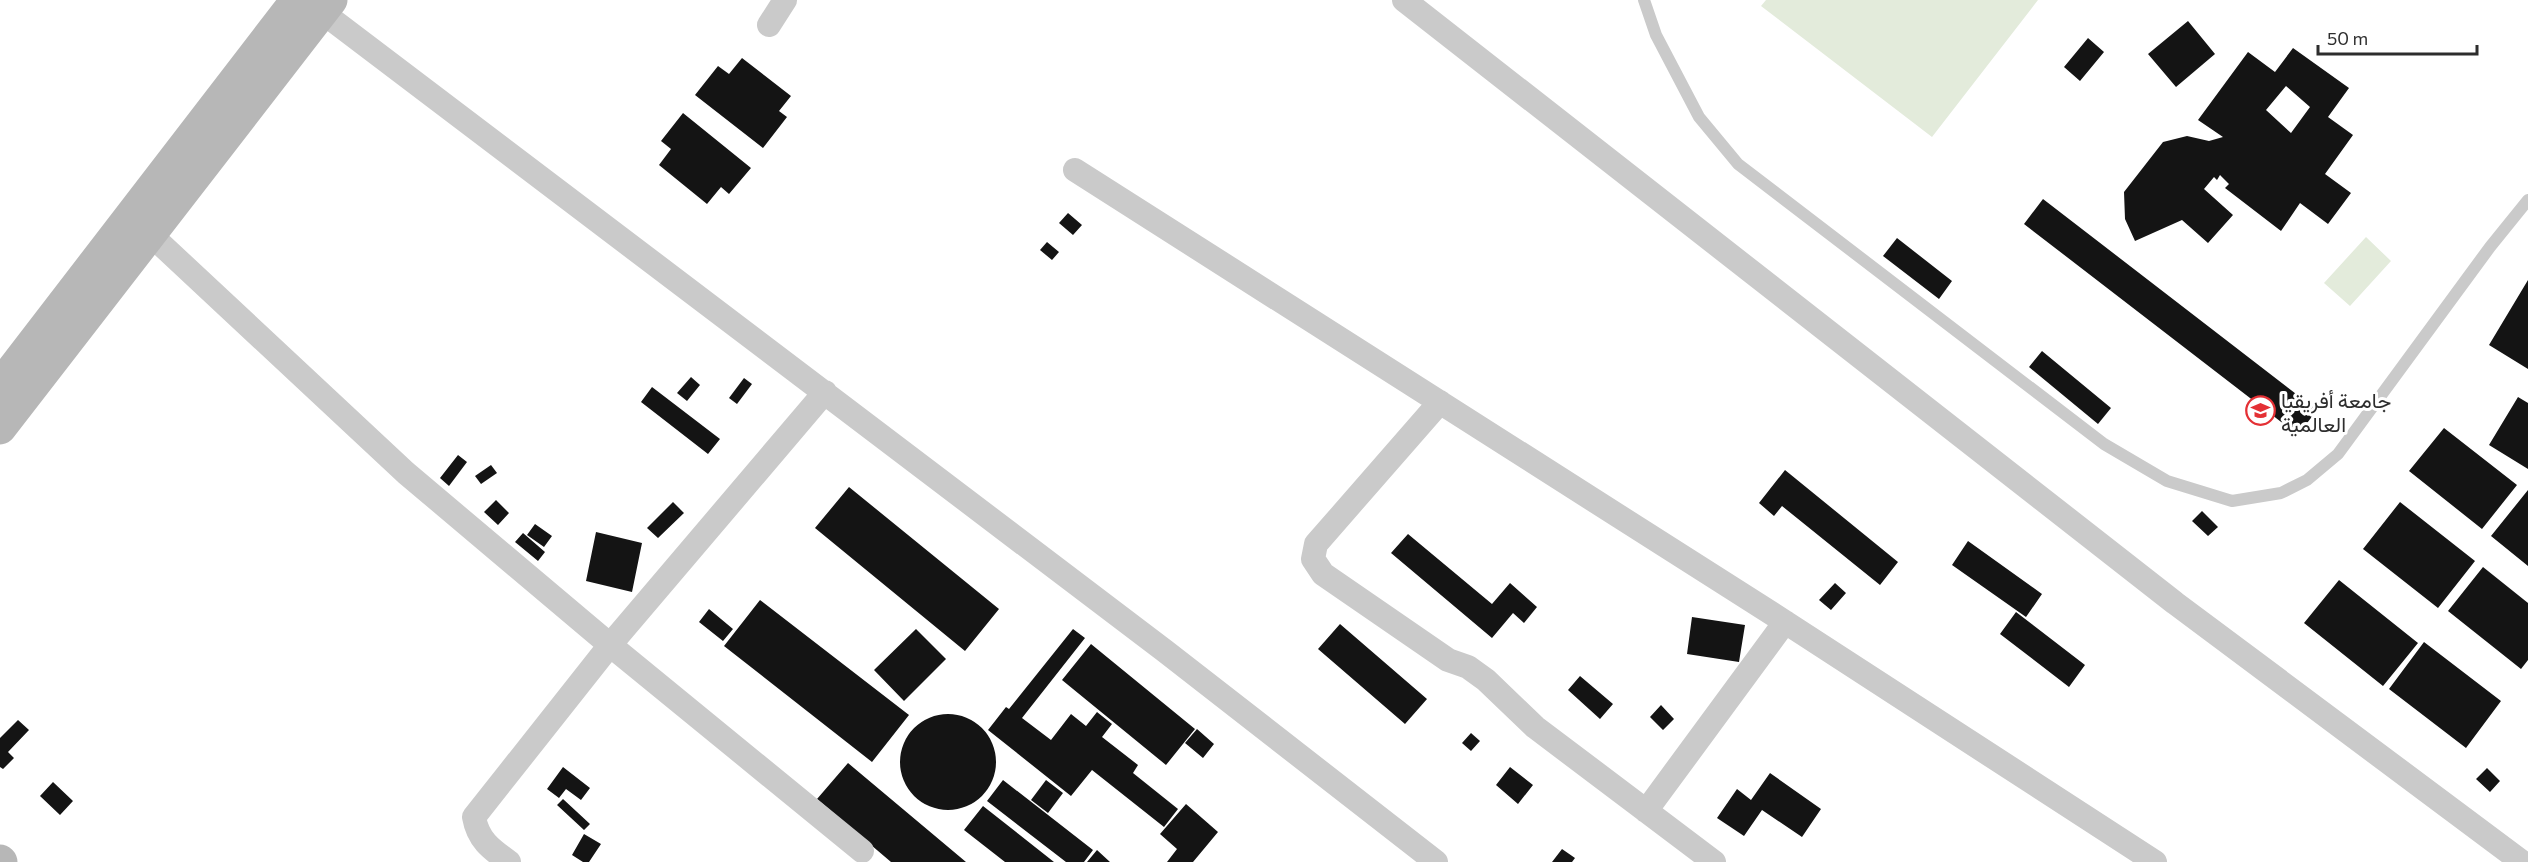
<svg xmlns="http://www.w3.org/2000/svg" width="2528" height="862" viewBox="0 0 2528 862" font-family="Commissioner,Vazirmatn,sans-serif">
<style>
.green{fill:#e3ebdb}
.building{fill:#141414;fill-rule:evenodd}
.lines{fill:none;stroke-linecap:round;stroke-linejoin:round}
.lane{stroke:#cacaca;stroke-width:12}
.street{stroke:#cacaca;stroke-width:24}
.secondary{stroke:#b7b7b7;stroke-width:33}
.labels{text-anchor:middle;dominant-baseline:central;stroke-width:6;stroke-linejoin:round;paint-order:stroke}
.poi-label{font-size:21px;fill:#2d2d2d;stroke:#fff;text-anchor:start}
</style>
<rect width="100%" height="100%" fill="#fff"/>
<!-- green -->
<path class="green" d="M1766,0H2038L1932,137L1761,6Z
M2366,237L2391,261L2350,306L2324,283Z"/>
<!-- building -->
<path class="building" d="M2188,21L2215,54L2176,87L2148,54Z
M2088,38L2104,52L2080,81L2064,67Z
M2293,48L2349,88L2328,117L2353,135L2325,174L2351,193L2328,224L2300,203L2281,231L2225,188L2229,184L2220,175L2217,180L2214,177L2204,189L2233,215L2208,243L2182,220L2135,241L2125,219L2124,192L2163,142L2187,136L2209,141L2223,137L2198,120L2248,52L2275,72ZM2286,86L2310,107L2291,133L2266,110Z
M742,58L791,96L779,111L787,117L763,148L695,95L718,66L729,74Z
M683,113L751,168L729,194L721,187L707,204L659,165L671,149L661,141Z
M2043,199L2317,410L2298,435L2024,224Z
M1068,213L1082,225L1073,235L1059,223Z
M1897,238L1952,281L1939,299L1883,256Z
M1047,242L1059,252L1052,260L1040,250Z
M2528,280V369L2489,345Z
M2042,351L2111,408L2098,424L2029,367Z
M691,377L700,385L687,401L677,393Z
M744,378L752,384L737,404L729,398Z
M652,387L720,439L708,454L641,402Z
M2518,397L2528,403V469L2489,445Z
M2444,428L2517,485L2482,529L2409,471Z
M458,455L467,462L449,486L440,478Z
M491,465L497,473L481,484L475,476Z
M1785,470L1898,562L1880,585L1782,506L1774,516L1759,503Z
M849,487L999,609L965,651L815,528Z
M2528,490V566L2491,536Z
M496,500L509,513L498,525L484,512Z
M673,502L684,513L658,538L647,528Z
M2400,502L2475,561L2438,608L2363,549Z
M2202,511L2218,527L2208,536L2192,521Z
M535,524L552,536L544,547L527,535Z
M596,532L642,543L632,592L586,581Z
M523,533L545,552L538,561L515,542Z
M1408,534L1492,604L1510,583L1537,607L1524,623L1513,613L1492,638L1391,553Z
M1968,541L2042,594L2026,617L1952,565Z
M2483,567L2528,603V660L2521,669L2448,611Z
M2339,580L2418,643L2383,686L2304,623Z
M1835,583L1846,593L1831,610L1819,600Z
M760,600L909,715L872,762L724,646Z
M709,609L733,629L723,641L699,622Z
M2016,612L2085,665L2069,687L2000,634Z
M1692,617L1745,625L1739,662L1687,654Z
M1340,624L1427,699L1405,724L1318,649Z
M916,629L946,659L904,701L874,670Z
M1073,629L1085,638L1022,718L1051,740L1071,714L1086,726L1097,712L1112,724L1102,737L1138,765L1133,773L1178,809L1164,827L1092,770L1071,796L988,730L1006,707L1009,709Z
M2424,642L2501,701L2466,748L2389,689Z
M1091,644L1195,729L1166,765L1062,680Z
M1580,676L1613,704L1600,719L1568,690Z
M1661,705L1674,719L1663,730L1650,717Z
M900 762a48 48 0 1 1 96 0a48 48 0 1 1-96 0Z
M18,720L29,730L8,752L14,758L3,769L0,767V738Z
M1197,729L1214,744L1203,758L1185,743Z
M1471,733L1480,741L1471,751L1462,743Z
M848,763L966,862H891L817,799Z
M563,767L590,788L581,800L566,789L559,798L547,789Z
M1510,767L1533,785L1518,804L1496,785Z
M2487,768L2500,781L2490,792L2476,779Z
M1770,773L1821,809L1802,837L1762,810L1744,836L1717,818L1737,789L1751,800Z
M1003,780L1093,850L1084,862H1066L987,801Z
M1046,780L1063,793L1048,813L1031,800Z
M53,782L73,801L60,815L40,796Z
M563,799L590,824L584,830L557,805Z
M1186,804L1218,832L1193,862H1167L1177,849L1160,834Z
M983,806L1054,862H1005L964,830Z
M584,834L601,844L589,862H583L572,855Z
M1562,849L1575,858L1572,862H1552Z
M1097,850L1110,862H1087Z"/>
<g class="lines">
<!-- lane -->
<path class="lane" d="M1644,0L1656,35L1699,117L1738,164L2104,444L2167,481L2232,501L2281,493L2307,480L2338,454L2490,247L2528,200"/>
<!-- street -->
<path class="street" d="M1404,0L2175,603L2522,862
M322,12L1165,651L1436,862
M769,25L785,0
M1075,170L1785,622L2155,862
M151,235L406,473L610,645L862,851
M1440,402L1316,544L1313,559L1323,574L1448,660L1468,667L1486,680L1535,727L1714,862
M1646,811L1785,622
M509,862C491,849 478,840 474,817L610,645L825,392"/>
<!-- secondary -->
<path class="secondary" d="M0,386L297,0
M0,428L331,0
M0,861L1,862"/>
</g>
<!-- icons -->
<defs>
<symbol id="university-ring" viewBox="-11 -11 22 22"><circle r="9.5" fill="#fff" stroke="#e43035" stroke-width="1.5"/><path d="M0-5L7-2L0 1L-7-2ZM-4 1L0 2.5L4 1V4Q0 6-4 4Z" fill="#e43035"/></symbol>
</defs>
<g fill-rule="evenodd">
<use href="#university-ring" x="2244" y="394" width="33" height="33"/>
</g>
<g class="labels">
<!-- poi labels -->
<g class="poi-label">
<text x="2281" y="399">جامعة أفريقيا<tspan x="2281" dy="24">العالمية</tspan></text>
</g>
</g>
<!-- scale -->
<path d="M2318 45v9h159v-9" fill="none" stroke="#2d2d2d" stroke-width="3"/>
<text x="2327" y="45" font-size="18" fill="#2d2d2d" stroke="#ffffff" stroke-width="4.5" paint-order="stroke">50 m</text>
</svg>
